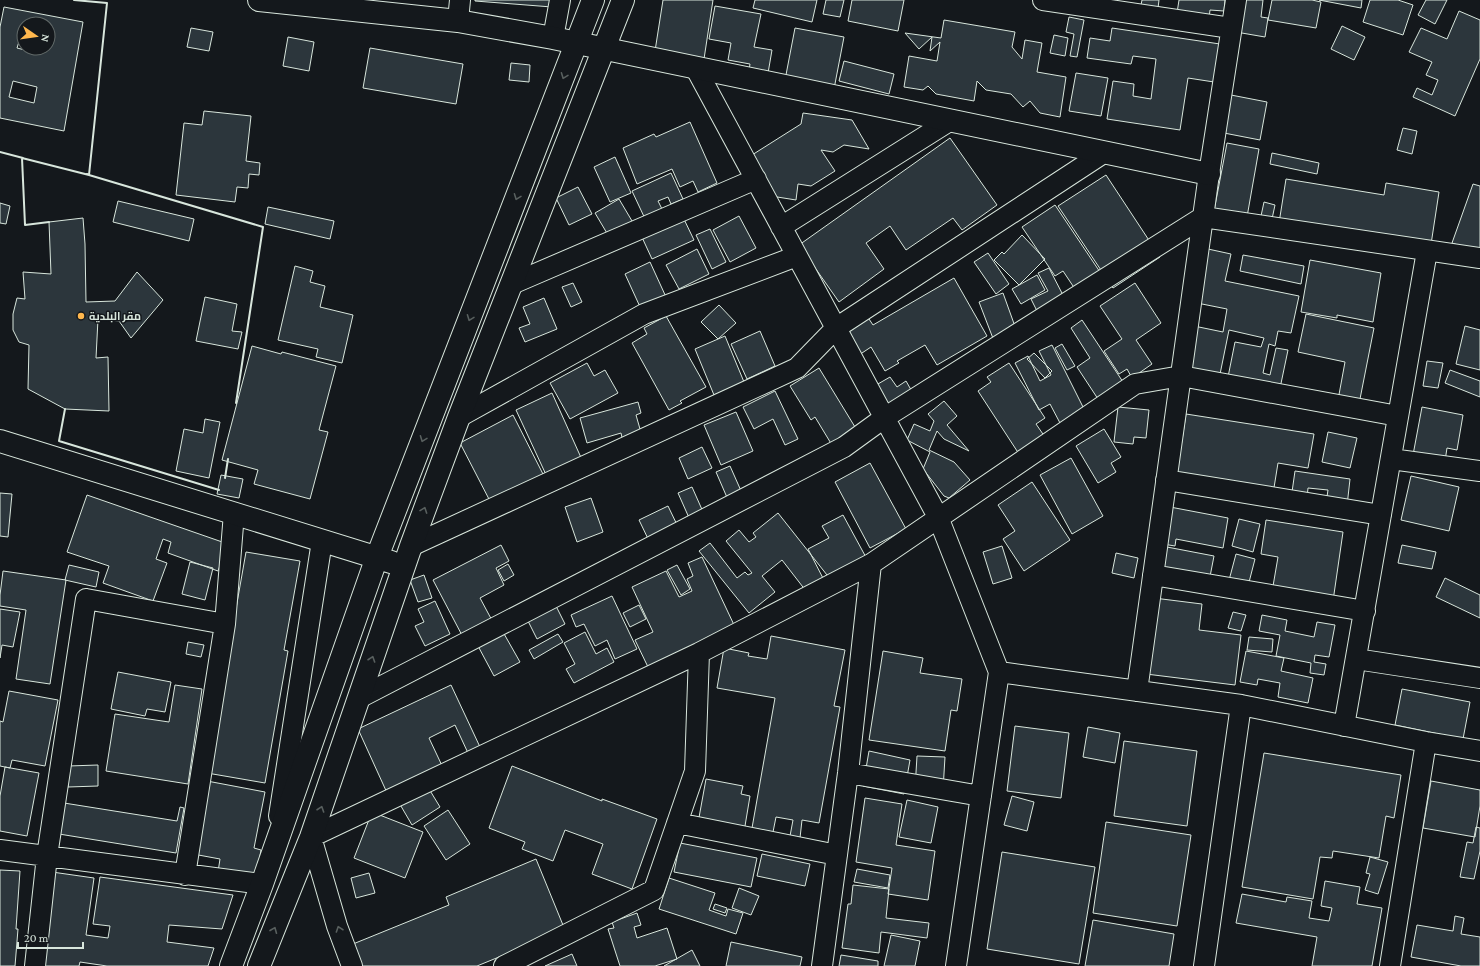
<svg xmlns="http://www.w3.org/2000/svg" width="1480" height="966" viewBox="0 0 1480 966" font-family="'Crimson Pro',Cairo,serif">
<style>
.building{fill:#2c363c;stroke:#d8e6dc;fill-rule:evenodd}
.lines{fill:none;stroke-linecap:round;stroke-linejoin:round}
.street-casing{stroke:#d8e6dc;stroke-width:22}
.secondary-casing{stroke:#d8e6dc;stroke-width:24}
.street{stroke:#14181c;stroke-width:20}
.secondary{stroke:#14181c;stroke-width:22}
.wall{stroke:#d8e6dc;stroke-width:2}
.oneway{stroke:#59605f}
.poi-dot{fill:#ffb74d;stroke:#14181c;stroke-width:1.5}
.labels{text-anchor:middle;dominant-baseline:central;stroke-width:3;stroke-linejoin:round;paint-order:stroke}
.poi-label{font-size:11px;font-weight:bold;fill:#d8e6dc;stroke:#14181c;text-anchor:start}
</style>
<rect width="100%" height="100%" fill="#14181c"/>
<!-- building -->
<path class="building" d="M475,0H553L552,7L475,1Z
M663,0H713L704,59L655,51Z
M755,0H817L812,22L753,8Z
M826,0H844L840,17L823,14Z
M852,0H904L898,31L848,21Z
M1142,0H1159L1158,8L1141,5Z
M1179,0H1225L1224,11L1210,10L1209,18L1177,13Z
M1241,0H1263L1261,17L1268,18L1265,37L1236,32Z
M1272,0H1312L1321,2L1316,28L1268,20Z
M1319,0H1362L1361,8Z
M1370,0H1398L1413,5L1403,35L1363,22Z
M1426,0H1447L1435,24L1418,15Z
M715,6L761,14L754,47L772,50L767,79L748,76L750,64L728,60L731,43L709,39Z
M4,7L83,22L64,131L0,118V27ZM24,24H48V48H43L41,54L17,48L22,32L24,33ZM13,81L37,87L34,103L9,97Z
M1459,11L1480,20V59L1455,116L1413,97L1417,88L1432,95L1438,80L1426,75L1432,62L1409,52L1421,28L1447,39Z
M1069,17L1084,20L1077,57L1070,56L1074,34L1066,32Z
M944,20L1015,32L1012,47L1022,59L1025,40L1042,43L1037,72L1066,77L1060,117L1040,113L1030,101L1023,107L1011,94L986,90L977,81L974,101L936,94L928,86L923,90L904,87L909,56L937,61L940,42L930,51L932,37L919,49L905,33L941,38Z
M1342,26L1365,37L1354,60L1331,49Z
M191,28L213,32L209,51L187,47Z
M795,28L844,37L834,89L785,80Z
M1112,28L1220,44L1214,82L1188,78L1180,130L1107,119L1113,81L1134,84L1133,96L1151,99L1156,59L1133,56L1131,64L1087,58L1090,38L1110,41Z
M1054,35L1068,38L1065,56L1050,53Z
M288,37L314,42L309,71L283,66Z
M370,48L463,64L456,104L363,88Z
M844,61L894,74L889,94L839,81Z
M511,63L530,65L529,82L509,80Z
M1076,73L1108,78L1101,116L1069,111Z
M1231,95L1267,102L1260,140L1224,133Z
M204,111L251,116L246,161L260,163L259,175L249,174L248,188L237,187L235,202L176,195L184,123L202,125Z
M803,113L852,120L869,149L844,145L833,152L821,150L835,171L811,186L798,184L796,200L771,196L752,155L801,124Z
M690,122L717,183L698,192L693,181L680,187L672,169L637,184L623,148L654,134L656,137Z
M1403,128L1417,131L1412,154L1397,150Z
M950,138L997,205L962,230L953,218L906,250L890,226L866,243L884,269L839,302L799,245Z
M1227,143L1259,149L1247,217L1214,211Z
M1272,153L1319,163L1317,174L1270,164Z
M615,157L631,193L610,202L594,167Z
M671,173L683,199L671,204L668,197L658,201L665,215L647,223L632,191Z
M1106,175L1160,257L1113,288L1058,206Z
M1286,179L1384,195L1386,183L1439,192L1430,251L1279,223Z
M1473,184L1480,186V253L1452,243Z
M578,187L592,214L569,225L556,198Z
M619,199L635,226L611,240L595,213Z
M118,201L194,219L189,241L113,222Z
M1264,202L1275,205L1272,219L1261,216Z
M0,203L10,206L6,224L0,223Z
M1055,205L1106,281L1081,298L1063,271L1055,276L1022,227Z
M268,207L334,221L330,239L265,224Z
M681,213L694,240L652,259L640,233Z
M739,216L756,248L730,262L713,230Z
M83,218L85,244L86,302L115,301L137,272L163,300L131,338L119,321L98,319L96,358L108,357L109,411L65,409L28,389L29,345L19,342L13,330V314L17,298L25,299L23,272L51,274L49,222Z
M710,229L726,262L712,269L696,235Z
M1022,235L1045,259L1019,285L994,260L1002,252L1004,254Z
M697,249L709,274L679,289L666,265Z
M1208,249L1231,254L1225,281L1299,296L1291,333L1278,331L1275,346L1269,344L1263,373L1270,375L1276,348L1288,350L1279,393L1227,382L1235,342L1261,347L1264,338L1229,330L1217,389L1182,382L1194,326L1223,332L1227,309L1197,303Z
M988,253L1009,284L996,294L974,262Z
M1243,255L1304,266L1301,284L1240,271Z
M1310,260L1381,273L1373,322L1337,315V318L1301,312Z
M650,262L666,297L641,309L625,274Z
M295,266L313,271L310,282L325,286L320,307L353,315L342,363L316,357L318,349L278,340Z
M1049,268L1064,297L1037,311L1031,299L1048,291L1038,273Z
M1037,275L1045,290L1021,304L1012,289Z
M954,278L987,336L937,365L925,345L897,361L899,363L885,371L871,347L859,355L844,329L867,316L873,325Z
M573,283L582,302L571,307L562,287Z
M1135,283L1161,323L1136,340L1152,364L1132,378L1127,369L1119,374L1104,351L1122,339L1100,306Z
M1003,293L1017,332L994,341L979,302Z
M205,297L237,304L232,331L242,332L238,349L196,341Z
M544,298L557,329L525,342L519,328L530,324L523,307Z
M719,305L736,323L718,339L701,322Z
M1306,314L1374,328L1359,404L1338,400L1345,362L1298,352Z
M666,316L706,387L680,401L682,403L669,410L632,343L647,334L644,328Z
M1082,320L1123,382L1098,399L1077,367L1090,358L1071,328Z
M1465,326L1480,330V370L1456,364Z
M760,331L775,366L747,379L731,344Z
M725,336L744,382L714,395L695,349Z
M1062,344L1075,366L1067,370L1055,348Z
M1052,345L1085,411L1060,423L1050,404L1039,410L1015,363L1028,356L1040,381L1051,375L1039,351Z
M252,346L281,354L282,352L336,366L319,430L328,432L310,499L254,484L258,470L222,460Z
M1034,353L1052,371L1045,378L1027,359Z
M1427,361L1443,363L1438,388L1423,386Z
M587,363L594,376L605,370L618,393L570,419L550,383Z
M1009,363L1045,418L1036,424L1045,437L1019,454L978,391L991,382L987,377Z
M819,368L855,427L843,435L850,448L838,455L815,417L811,420L790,386Z
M1450,370L1480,381V397L1445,383Z
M890,377L897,387L906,381L914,395L886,413L871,388Z
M775,391L798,439L785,445L773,419L754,429L743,407Z
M552,393L583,462L548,479L516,410Z
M944,401L957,416L947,425L969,451L944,439L937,431L929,450L954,462L970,480L949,498L944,496L923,469L930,452L907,440L914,424L930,431L934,421L928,414Z
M638,402L641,413L636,415L642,436L623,442L621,433L587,443L580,418Z
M1118,407L1149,410L1146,438L1134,437L1133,444L1114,442Z
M1422,407L1463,415L1457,450L1447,448L1445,461L1413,455Z
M736,412L753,451L721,465L704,425Z
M1186,414L1314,434L1308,468L1278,463L1272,500L1175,486Z
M513,415L545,478L491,503L460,443Z
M205,419L220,422L209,478L176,471L184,429L203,433Z
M1104,429L1121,457L1111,463L1116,472L1098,483L1076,446Z
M1328,432L1357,438L1350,468L1322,462Z
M702,447L712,468L688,479L679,458Z
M1071,458L1103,516L1072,534L1040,475Z
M870,463L906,529L870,548L835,482Z
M730,466L746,502L732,509L716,472Z
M1295,471L1350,479L1347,506L1326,503L1328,490L1308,488L1306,509L1290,506Z
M221,475L243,479L239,498L217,494Z
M1411,476L1459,487L1449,531L1401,520Z
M1032,482L1070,540L1024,571L1003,539L1015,531L998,505Z
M692,487L708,523L694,529L678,493Z
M0,493L12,494L8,537L0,536Z
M87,495L228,544L218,571L168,553L171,542L163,539L156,559L167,563L153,601L103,583L109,566L67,552Z
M591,498L603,532L577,542L565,507Z
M668,506L681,533L652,547L639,520Z
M1170,507L1228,518L1223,548L1176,539L1175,546L1163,544Z
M778,513L827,575L806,591L782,560L762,576L775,592L749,613L699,551L710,543L737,578L745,572L748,575L752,573L726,541L739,530L749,542L756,537L753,533Z
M843,515L868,561L826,584L808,549L829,538L822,526Z
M1239,519L1260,524L1253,552L1232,546Z
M1266,520L1343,532L1333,601L1272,592L1278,557L1261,554Z
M501,545L509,561L496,568L504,585L480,598L495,626L465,641L433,580Z
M1402,545L1436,552L1432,569L1398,563Z
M1002,546L1012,578L993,584L983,552Z
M1167,547L1214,556L1207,592L1159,582Z
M246,552L300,561L284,650L288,651L265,783L207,773Z
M1116,553L1138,558L1134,578L1112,573Z
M1236,554L1255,559L1247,590L1228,584Z
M702,557L735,627L648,667L635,640L653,632L632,587L666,571L679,597L692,591L687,579L693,576L688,563Z
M190,562L213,568L205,600L182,594Z
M508,564L514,575L504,581L498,570Z
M69,565L99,572L96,587L65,580Z
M677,565L690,589L681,595L667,570Z
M3,571L66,580L50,684L16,679L26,610L0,606V595Z
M424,575L432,598L418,602L410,580Z
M1445,578L1480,595V618L1436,597Z
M612,596L637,649L615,659L607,640L595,646L584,624L576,627L571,615Z
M1154,598L1202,604L1199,630L1241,635L1235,685L1146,674Z
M435,601L450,634L425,646L415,626L424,622L418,609Z
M554,602L565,624L537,639L526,617Z
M639,605L646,619L630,627L623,613Z
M0,609L20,612L13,647L2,645L0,658Z
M1233,612L1246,615L1241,631L1228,628Z
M1262,615L1287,620L1285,631L1314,637L1317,622L1335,625L1329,657L1315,655L1314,662L1326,664L1324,675L1310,673L1311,663L1276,656L1280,635L1259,631Z
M503,632L520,662L494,676L478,646Z
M585,632L596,654L607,648L614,662L574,683L566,669L575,664L564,643Z
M558,634L563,642L534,659L529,650Z
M771,636L845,650L834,706L840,707L819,823L802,820L800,838L790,836L793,820L776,817L773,832L752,828L775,698L717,688L724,648L749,653L748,656L767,659Z
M1249,637L1273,639L1272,652L1247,650Z
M188,642L204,645L201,657L186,654Z
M883,651L923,658L920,673L962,679L957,711L951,710L945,751L869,740Z
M1246,651L1284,658L1281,671L1313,678L1308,703L1278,697L1280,683L1258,679L1257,685L1240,682Z
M118,672L171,682L165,712L147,709L145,716L111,709Z
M175,685L202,689L188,784L106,771L115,714L169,722Z
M451,685L480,747L468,753L455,725L429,738L445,772L388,795L358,729Z
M1402,689L1470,702L1463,739L1395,725Z
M9,691L58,700L45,766L12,760L10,768L0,766V721L3,722Z
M1015,726L1069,733L1061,798L1007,791Z
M1088,727L1120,733L1115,763L1083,757Z
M1124,741L1197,751L1187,826L1114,816Z
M869,751L910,760L904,794L863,786Z
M1264,753L1401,775L1394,818L1386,816L1379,858L1333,851L1332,858L1320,857L1313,899L1242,887Z
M917,756L945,757L943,790L915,789Z
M98,765V786L68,787V766Z
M512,766L602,801V799L657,819L632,889L592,874L603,844L565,830L553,861L522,849L525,842L489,828Z
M5,767L39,773L27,836L0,831V796Z
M706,779L743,786L741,794L750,796L744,832L698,823Z
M207,781L265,792L254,848L261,850L256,879L218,872L220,859L193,854Z
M1431,781L1480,790V806L1475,837L1423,828Z
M426,784L440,807L412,825L398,801Z
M1012,796L1034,802L1027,831L1004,825Z
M865,798L902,804L896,845L935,851L928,900L888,894L892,868L856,862Z
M907,800L938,807L931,843L899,837Z
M64,803L177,821L180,807L184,808L176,853L59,834Z
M448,810L470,844L446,860L424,826Z
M372,812L423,832L405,878L354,858Z
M1106,822L1191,835L1177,926L1093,913Z
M1476,827L1480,828V851L1474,879L1460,877L1467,842L1473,843Z
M680,843L757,858L751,887L674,872Z
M1002,852L1095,867L1079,964L987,949Z
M762,854L810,864L805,886L757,876Z
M1370,857L1388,862L1378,894L1365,890L1370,874L1366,873Z
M536,859L565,930L477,966H362L353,944L449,905L446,897Z
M857,869L890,875L888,888L854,882Z
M0,870L20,871L16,929H18L15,966H0Z
M52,872L94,878L86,935L108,938L110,926L93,924L100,877L233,895L222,929L169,925L167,942L214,948L208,966H107L80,962L79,966H44Z
M369,873L375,893L356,898L351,878Z
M669,878L715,893L709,910L726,916L728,909L743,913L736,934L659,909Z
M1325,881L1360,887L1357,904L1382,908L1372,966H1312L1317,937L1236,923L1242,894L1286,902L1287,897L1312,901L1309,918L1329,921L1332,908L1321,906Z
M853,885L889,889L886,918L929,923L927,938L881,932L879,953L842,948L848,904H851Z
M739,888L759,896L751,915L732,908Z
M715,904L727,908L725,913L713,909Z
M637,913L641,925L634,927L637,938L667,928L677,959L655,966H620L608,929L614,928L612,922Z
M1455,916L1464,918L1461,934L1480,937V966H1461L1411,957L1417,925L1453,931Z
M1093,920L1174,934L1169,966H1085Z
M891,935L920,941L915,966H884Z
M731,942L802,957L800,966H726Z
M692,950L700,966H664Z
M572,954L577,966H545Z
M841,955L878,961V966H839Z"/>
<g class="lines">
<defs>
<path id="street" d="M1043,0L1231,28
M1236,0L1209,174L1203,217L1480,258
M458,21L460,0
M553,38L560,0
M695,67L938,517L999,672
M781,227L951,120
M512,284L756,179
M459,417L644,314L797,256
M1391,459L1480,471
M1166,480L1381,515
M411,546L797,368L836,328L1105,152
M1153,575L1365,611
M1356,659L1480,678
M359,698L844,447L884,418L1203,217L1137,691
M1344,726L1427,251
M848,773L981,796
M279,816L322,541
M677,823L837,855
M0,850L262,884
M185,875L225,624L234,513
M35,966L47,856L86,599L225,624
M352,966L337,926L311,837L699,653L871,564L1135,384L1181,376L1398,416
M504,966L654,890L695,771L699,653
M822,966L848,773L871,564
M956,966L999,672L1241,705L1426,742L1480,751
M1204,966L1241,705
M1390,966L1426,742"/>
<path id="secondary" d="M259,0L458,21L553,38L1209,174
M0,441L391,562
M231,966L262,884L377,557L593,0
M259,966L311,837L411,546L459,417L623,0"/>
</defs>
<!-- street casing -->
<use href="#street" class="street-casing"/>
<!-- secondary casing -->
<use href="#secondary" class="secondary-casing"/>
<!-- street -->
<use href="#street" class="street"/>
<!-- secondary -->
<use href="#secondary" class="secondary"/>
<!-- wall -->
<path class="wall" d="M74,0L107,3L89,175L87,174
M0,152L23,158
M49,222L25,225L22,158L89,175L263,227L236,403
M65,409L59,441L219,490
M225,478L228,459"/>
</g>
<!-- one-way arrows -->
<defs><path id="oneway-chevron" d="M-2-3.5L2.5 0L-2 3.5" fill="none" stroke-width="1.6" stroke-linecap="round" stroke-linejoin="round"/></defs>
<g class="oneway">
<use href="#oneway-chevron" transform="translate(564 76) rotate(111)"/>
<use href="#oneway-chevron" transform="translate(517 197) rotate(111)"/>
<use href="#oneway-chevron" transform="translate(470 318) rotate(111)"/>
<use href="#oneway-chevron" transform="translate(423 439) rotate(111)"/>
<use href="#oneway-chevron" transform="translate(424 510) rotate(-70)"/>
<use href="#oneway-chevron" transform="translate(372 659) rotate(-71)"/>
<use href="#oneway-chevron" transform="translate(321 809) rotate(-71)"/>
<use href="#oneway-chevron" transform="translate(339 929) rotate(-109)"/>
<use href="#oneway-chevron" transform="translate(274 930) rotate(-68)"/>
</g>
<!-- markers -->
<circle class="poi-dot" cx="81" cy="316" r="4"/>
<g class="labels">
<!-- poi labels -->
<g class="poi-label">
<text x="89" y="316">مقر البلدية</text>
</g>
</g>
<!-- north arrow -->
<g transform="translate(36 36) rotate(103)"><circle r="19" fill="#14181c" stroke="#626a69"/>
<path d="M0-3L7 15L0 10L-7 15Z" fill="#ffb74d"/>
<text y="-6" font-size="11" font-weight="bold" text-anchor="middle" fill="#d8e6dc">N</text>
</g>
<!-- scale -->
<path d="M18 942v6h65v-6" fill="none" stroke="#d8e6dc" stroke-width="2"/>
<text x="24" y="942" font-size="12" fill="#d8e6dc" stroke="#14181c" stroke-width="3" paint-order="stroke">20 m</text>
</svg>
